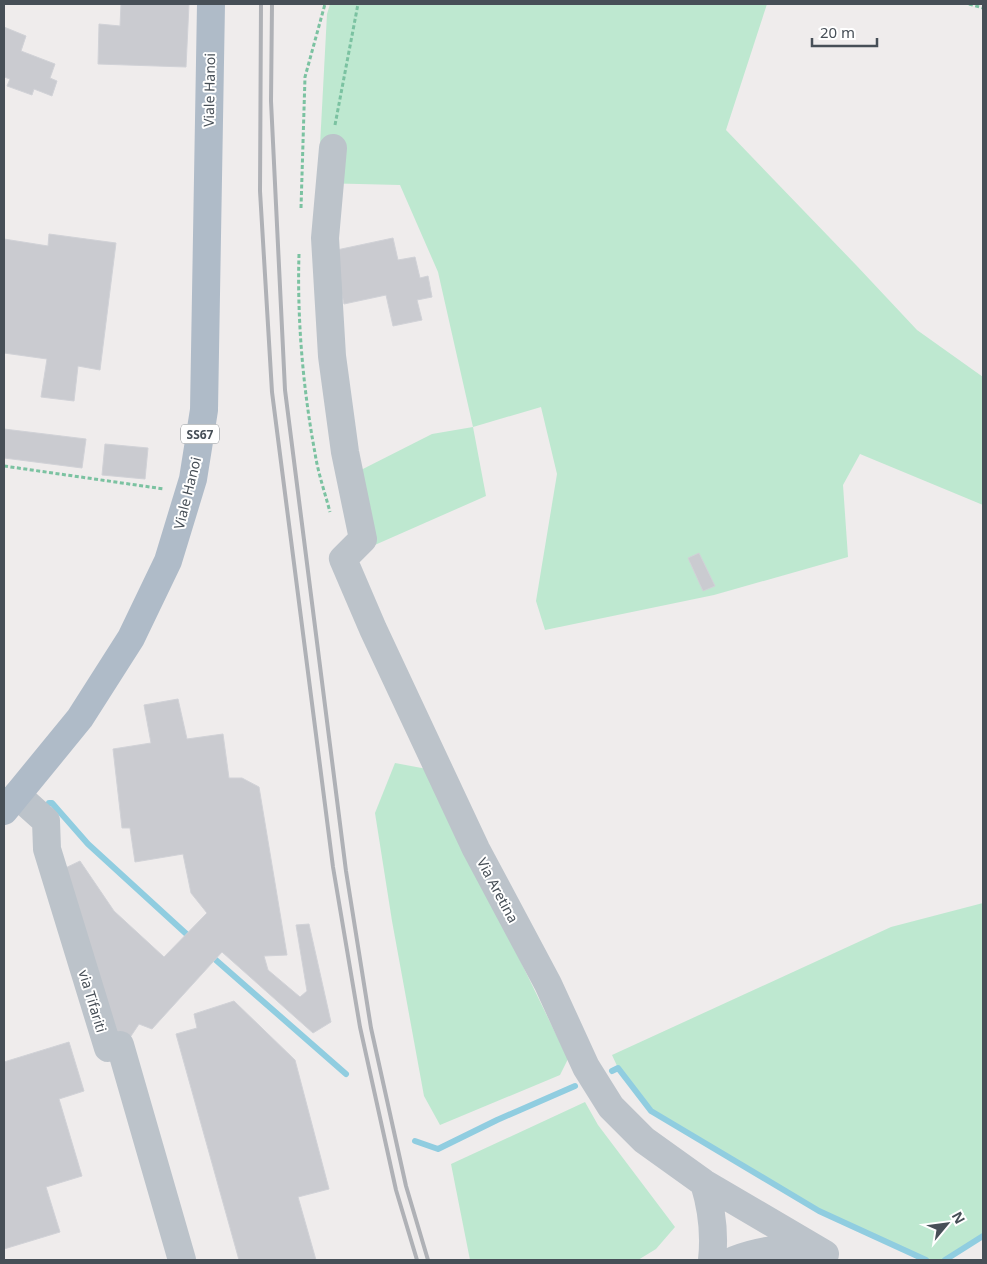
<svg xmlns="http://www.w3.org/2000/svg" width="987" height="1264" viewBox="0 0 987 1264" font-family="'Noto Sans',sans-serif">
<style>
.green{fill:#bee8d0}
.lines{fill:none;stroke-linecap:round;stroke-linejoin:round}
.stream{stroke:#90cde0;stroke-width:6}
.building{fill:#cacbd0;stroke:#d1d2d7}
.path{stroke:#7bc2a1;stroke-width:3;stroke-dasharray:4 2.5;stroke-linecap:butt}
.minor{stroke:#bcc3ca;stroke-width:28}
.major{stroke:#afbbc8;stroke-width:28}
.rail{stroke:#afb1b6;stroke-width:4}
.labels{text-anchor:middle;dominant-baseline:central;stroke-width:4;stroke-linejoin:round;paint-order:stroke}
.shield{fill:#fff;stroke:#7e8489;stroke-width:1}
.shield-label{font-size:12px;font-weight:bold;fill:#474f57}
.street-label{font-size:14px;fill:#474f57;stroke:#fff}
</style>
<rect width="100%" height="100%" fill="#efecec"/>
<!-- green -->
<path class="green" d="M330,4H767L726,130L856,265L917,330L983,377V505L860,454L843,485L848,557L714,595L545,630L536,601L557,474L541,407L473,427L486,496L368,548L353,474L432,434L473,427L438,272L400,185L318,183L327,14Z
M395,763L427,769L568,1059L560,1075L440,1125L424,1096L392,921L375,813Z
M983,903V1236L945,1260H926L819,1211L651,1111L618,1068L612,1055L891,927Z
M585,1102L598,1125L675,1227L656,1249L638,1260H470L451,1164Z"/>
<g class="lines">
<!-- stream -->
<path class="stream" d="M49,803H52L88,844L193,940
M209,954L346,1074
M612,1071L618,1068L651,1111L819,1211L926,1260
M415,1141L438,1149L497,1120L575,1086
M945,1260L983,1236"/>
</g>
<!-- building -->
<path class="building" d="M121,4H189L186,67L98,64L99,24L120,26Z
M4,27L26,36L21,51L55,64L50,78L57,81L52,96L34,89L32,95L7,86L10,79L4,77Z
M49,234L116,243L100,370L78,366L74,401L41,397L47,359L4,353V239L48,246Z
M393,238L398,260L415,257L420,278L428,276L432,297L417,300L422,320L393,326L386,295L344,304L332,251Z
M4,429L86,439L82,468L4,458Z
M105,444L148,448L145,479L102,475Z
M699,553L715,586L703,591L688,558Z
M178,699L187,739L223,734L229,778H242L259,787L287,955L264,956L268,970L300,997L307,991L296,925L309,924L331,1022L313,1033L222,952L152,1029L139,1024L131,1036L109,1043L57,872L80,861L114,911L164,957L207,913L191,893L183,854L135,862L130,828H122L113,749L151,743L144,705Z
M234,1001L295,1060L329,1189L298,1197L316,1260H239L176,1034L197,1028L194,1014Z
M69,1042L84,1091L59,1099L82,1176L46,1187L60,1232L4,1249V1062Z"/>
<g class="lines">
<!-- path -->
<path class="path" d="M969,4L983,8
M335,125L358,4
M301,208L305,77L325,4
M299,254C297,319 303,389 315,453C318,473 325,493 330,512
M4,466L164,489"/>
<!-- minor -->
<path class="minor" d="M333,148L325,238L332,356L345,452L363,539L343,559L373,629L476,849L548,984L586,1067L611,1107L644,1140L704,1183L825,1254
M17,795L46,821L47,849L108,1048L120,1045L182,1260
M704,1183C712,1209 715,1233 712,1260
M734,1260C760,1250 789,1246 816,1252"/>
<!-- major -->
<path class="major" d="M4,811L80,718L131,638L168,561L193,479L204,410L211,4"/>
<!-- rail -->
<path class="rail" d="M261,4L260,191L272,392L333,867L360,1027L396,1190L417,1260
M272,4L271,101L285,390L346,871L371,1028L406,1186L428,1260"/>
</g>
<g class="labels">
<!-- shield labels -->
<rect class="shield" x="181" y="424.5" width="38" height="19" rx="4"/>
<g class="shield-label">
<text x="200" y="434">SS67</text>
</g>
<!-- street labels -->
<g class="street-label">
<text transform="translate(209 90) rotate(-89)">Viale Hanoi</text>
<text transform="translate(187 493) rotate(-76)">Viale Hanoi</text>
<text transform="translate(498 890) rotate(62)">Via Aretina</text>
<text transform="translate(93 1001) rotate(73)">via Tifariti</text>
</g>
</g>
<!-- border -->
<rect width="987" height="1264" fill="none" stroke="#474f57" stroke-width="10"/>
<!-- north arrow -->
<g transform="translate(947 1224) rotate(61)" stroke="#ffffff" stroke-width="4" paint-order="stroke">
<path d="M0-4L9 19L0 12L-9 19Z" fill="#474f57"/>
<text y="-8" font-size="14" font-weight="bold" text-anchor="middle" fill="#474f57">N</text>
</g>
<!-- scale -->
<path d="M812 38v8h65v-8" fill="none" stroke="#474f57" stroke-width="2.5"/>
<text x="820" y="38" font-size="15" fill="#474f57" stroke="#ffffff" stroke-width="4" paint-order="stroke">20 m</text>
</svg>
